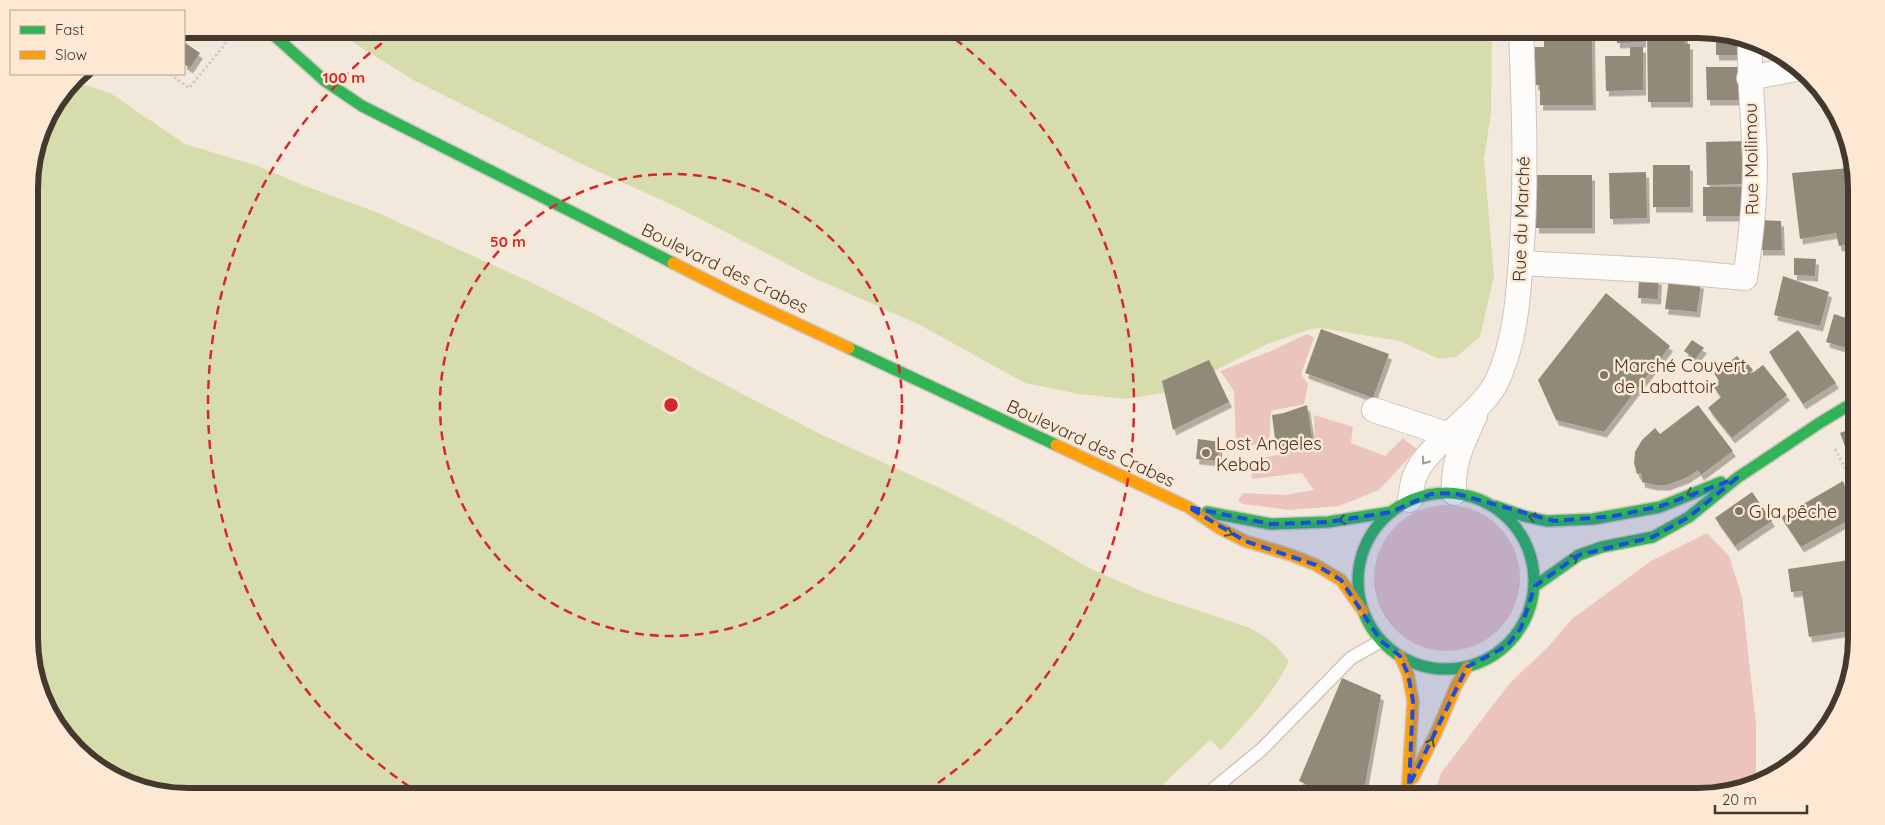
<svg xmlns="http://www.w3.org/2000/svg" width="1885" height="825" viewBox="0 0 1885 825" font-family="Quicksand,sans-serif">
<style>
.green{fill:#ecc4be}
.water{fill:#d7dcad}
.building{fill:#928a78;filter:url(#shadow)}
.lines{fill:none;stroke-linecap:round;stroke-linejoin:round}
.lane-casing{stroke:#cfc5bb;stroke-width:15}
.street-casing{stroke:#cfc5bb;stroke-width:26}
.fast-casing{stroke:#cfc5bb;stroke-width:14}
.slow-casing{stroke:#cfc5bb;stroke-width:14}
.path{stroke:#d0cbc7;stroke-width:3;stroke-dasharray:2.5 2.5;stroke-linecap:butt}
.lane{stroke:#fdfcfa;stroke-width:12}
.street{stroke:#fdfcfa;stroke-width:24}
.fast{stroke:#30b455;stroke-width:11}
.slow{stroke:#ff9f0a;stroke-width:11}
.oneway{stroke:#a09a94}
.oneway2{stroke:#3d5e3a}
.marked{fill:#1d4ed8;fill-opacity:0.2;stroke:#1d4ed8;stroke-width:4;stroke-dasharray:10 6;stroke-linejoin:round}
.ring{fill:none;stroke:#d62828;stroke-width:2.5;stroke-dasharray:9 6}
.poi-dot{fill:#81766c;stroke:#fce8d3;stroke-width:2}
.labels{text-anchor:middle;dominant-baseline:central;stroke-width:5;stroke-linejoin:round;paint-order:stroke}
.street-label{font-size:18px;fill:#43392f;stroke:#fce8d3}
.poi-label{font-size:18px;fill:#43392f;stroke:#fce8d3;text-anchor:start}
.rim{fill:none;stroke:#43392f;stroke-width:6}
.centre{fill:#d62828;stroke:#fce8d3;stroke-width:2.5}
.ring-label{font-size:15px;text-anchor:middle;font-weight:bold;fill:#d62828;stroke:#fce8d3;stroke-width:5;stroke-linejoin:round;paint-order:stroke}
</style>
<defs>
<filter id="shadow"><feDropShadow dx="3" dy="5.5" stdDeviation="0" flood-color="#0004"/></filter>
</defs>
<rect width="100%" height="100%" fill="#f3e8dc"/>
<!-- green -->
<path class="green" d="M1307,334L1314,338L1301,374L1308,384L1304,404L1271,411L1269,444L1246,445L1236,442L1234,391L1220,371L1271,351Z
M1314,415L1353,427L1351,443L1385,456L1403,438L1417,449L1379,490L1339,506L1288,510L1243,504L1238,501L1243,493L1284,495L1314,490L1302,473L1252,479L1250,461L1315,446Z
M1374 578a73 73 0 1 1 146 0a73 73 0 1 1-146 0Z
M1707,533L1729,556L1742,597L1756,724V783L1708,796H1434L1441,773L1510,683L1548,647L1572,619L1651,561Z"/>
<!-- water -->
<path class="water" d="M337,29H1492L1491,113L1484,159L1494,276L1480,337L1456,357L1439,359L1400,341L1321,328L1311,329L1267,344L1175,391L1126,399L1079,394L1025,383L920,325L812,277L679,208L575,161L415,81L357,45Z
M73,81L110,93L185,144L258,166L300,184L376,212L526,280L600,317L708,376L820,434L940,488L1029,533L1091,569L1148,594L1233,622L1249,628L1264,636L1276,646L1289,661C1273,695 1246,722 1221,750L1210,740L1159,788L1165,796H188L127,784L62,734L30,659L29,177L45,117Z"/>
<!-- building -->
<path class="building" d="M1544,29H1592L1593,105H1540V85H1535V47H1544Z
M1616,29H1643V42L1617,43Z
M1647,29H1685V44H1690V102H1648Z
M1703,30L1744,38V55H1716V36H1702Z
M184,42L200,53L190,68L184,64Z
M1630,47H1643V90L1606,91L1605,56H1630Z
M1706,67H1744L1745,100H1707Z
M1746,141L1747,184L1707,185L1706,142Z
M1653,165H1690V207H1653Z
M1850,168L1855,202V243L1839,246L1836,233L1800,239L1792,173Z
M1646,172L1647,218L1610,219L1609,173Z
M1536,175H1592V228H1536Z
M1703,187H1746V216H1703Z
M1760,220L1781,221L1782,250H1760Z
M1794,258L1816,259L1815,276L1794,275Z
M1783,276L1829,292L1820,326L1774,315Z
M1639,278L1659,279L1658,299L1638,298Z
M1669,279L1701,283L1697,312L1665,309Z
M1606,293L1670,346L1604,432L1556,420L1538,380Z
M1834,314L1855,321V333L1850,349L1826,342Z
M1321,329L1389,354L1373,398L1305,373Z
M1798,330L1836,383L1803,404L1769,352Z
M1692,340L1704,348L1695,359L1684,351Z
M1737,356L1745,365L1747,363L1753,370L1750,372L1751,374L1763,365L1787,395L1732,438L1708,408L1721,397L1713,386L1719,381L1714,373Z
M1209,360L1229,402L1173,430L1162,381Z
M1307,405L1313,443L1276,447L1272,415L1284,413Z
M1698,405L1733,451L1701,475L1698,470L1686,478L1667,485H1655L1642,482L1641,473L1637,474L1634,463L1635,452L1642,440L1655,428L1660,434Z
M1856,427V476L1840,433Z
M1198,439L1220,442L1218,461L1196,459Z
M1843,481L1856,516L1801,547L1781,517Z
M1752,492L1772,521L1735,546L1715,518Z
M1856,559V630L1809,637L1802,591L1791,592L1788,569Z
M1342,678L1381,695L1363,796H1331L1299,781Z
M1258,786L1278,796H1253Z"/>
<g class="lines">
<defs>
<path id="lane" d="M1205,796L1262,749L1351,658L1381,641"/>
<path id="street" d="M1749,78L1796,69
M1521,263L1671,271L1745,278C1751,239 1755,201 1755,162C1754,121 1749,80 1750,39
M1374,410L1449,435
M1454,493C1452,462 1463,443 1475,416
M1410,500C1411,493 1412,485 1414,478C1427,443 1480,416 1497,381C1515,342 1518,301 1521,259C1527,182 1524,106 1521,29"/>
<path id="fast" d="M267,29L325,81L362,106L673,263
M849,348L1056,445
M1358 581a88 88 0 1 1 176 0a88 88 0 1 1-176 0Z
M1495,506L1524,516L1547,521L1593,519L1660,507L1721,482
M1207,512L1271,524L1328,522L1391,512
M1535,586L1579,555L1602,547L1653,537L1689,517L1737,478L1821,422L1846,407L1856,404"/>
<path id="slow" d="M673,263L738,296L849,348
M1056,445L1188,507L1219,528L1245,541L1291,555L1316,565L1341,580L1363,611
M1400,656L1408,674L1413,701L1407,796
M1413,778L1436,733L1456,686L1467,667"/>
</defs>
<!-- lane casing -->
<use href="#lane" class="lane-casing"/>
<!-- street casing -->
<use href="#street" class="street-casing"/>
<!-- fast casing -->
<use href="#fast" class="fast-casing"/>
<!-- slow casing -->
<use href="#slow" class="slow-casing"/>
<!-- path -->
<path class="path" d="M170,74L189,88L235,32L237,33
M1835,449L1853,483L1856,497"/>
<!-- lane -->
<use href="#lane" class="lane"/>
<!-- street -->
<use href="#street" class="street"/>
<!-- fast -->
<use href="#fast" class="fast"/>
<!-- slow -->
<use href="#slow" class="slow"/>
</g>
<!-- one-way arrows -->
<defs><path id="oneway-chevron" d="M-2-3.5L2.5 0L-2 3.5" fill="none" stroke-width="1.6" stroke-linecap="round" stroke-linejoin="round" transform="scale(1.25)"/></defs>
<use class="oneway" href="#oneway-chevron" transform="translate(1425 461) rotate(125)"/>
<g class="oneway2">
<use href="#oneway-chevron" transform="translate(1690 493) rotate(156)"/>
<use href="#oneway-chevron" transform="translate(1532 517) rotate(-166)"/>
<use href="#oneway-chevron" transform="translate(1342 520) rotate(171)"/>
<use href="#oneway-chevron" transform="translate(1229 533) rotate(26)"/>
<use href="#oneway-chevron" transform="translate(1575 558) rotate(-34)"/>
<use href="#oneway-chevron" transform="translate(1431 742) rotate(-63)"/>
</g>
<!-- marked area -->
<path class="marked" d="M1737,478L1689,517L1653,537L1579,555L1535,586L1521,628L1507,646L1467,667L1409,786L1413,701L1408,674L1400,656L1381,641L1341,580L1316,565L1245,541L1188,507L1271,524L1328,522L1391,512L1431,494L1454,493L1554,521L1614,516L1661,506Z"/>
<!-- distance rings -->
<g class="ring">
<circle cx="671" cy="405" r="231"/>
<path d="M422 795A463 463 0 0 1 399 30M943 30A463 463 0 0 1 920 795"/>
</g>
<!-- markers -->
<g class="poi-dot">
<circle cx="1604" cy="375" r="5"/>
<circle cx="1206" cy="453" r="5"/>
<circle cx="1739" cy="511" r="5"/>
</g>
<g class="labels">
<!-- street labels -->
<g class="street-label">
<text transform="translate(1751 159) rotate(-91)">Rue Moilimou</text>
<text transform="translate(1521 219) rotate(-88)">Rue du Marché</text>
<text transform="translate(725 268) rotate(26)">Boulevard des Crabes</text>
<text transform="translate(1091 443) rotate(25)">Boulevard des Crabes</text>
</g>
<!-- poi labels -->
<g class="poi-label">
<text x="1614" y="365">Marché Couvert<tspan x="1614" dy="21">de Labattoir</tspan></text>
<text x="1216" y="443">Lost Angeles<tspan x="1216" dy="21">Kebab</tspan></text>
<text x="1749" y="511">G la pêche</text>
</g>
</g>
<!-- crop -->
<path d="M0 0H1885V825H0ZM188 38H1698A150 150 0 0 1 1848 188V638A150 150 0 0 1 1698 788H188A150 150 0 0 1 38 638V188A150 150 0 0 1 188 38Z" fill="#fce8d3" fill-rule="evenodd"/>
<path class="rim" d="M188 38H1698A150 150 0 0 1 1848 188V638A150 150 0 0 1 1698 788H188A150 150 0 0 1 38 638V188A150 150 0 0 1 188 38Z"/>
<circle cx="671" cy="405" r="8" class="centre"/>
<g class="ring-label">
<text x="344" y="83">100 m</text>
<text x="508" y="247">50 m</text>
</g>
<!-- legend -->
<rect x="10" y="10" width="175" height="65" fill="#fce8d3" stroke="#b2a291"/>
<rect x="20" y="26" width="25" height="8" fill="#30b455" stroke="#b2a291"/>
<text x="55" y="35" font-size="15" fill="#43392f">Fast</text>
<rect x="20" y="51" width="25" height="8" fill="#ff9f0a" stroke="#b2a291"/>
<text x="55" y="60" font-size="15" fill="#43392f">Slow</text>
<!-- scale -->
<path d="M1715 805v8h92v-8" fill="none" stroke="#43392f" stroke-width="2.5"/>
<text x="1722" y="805" font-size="15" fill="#43392f" stroke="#fce8d3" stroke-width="4" paint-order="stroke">20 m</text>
</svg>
